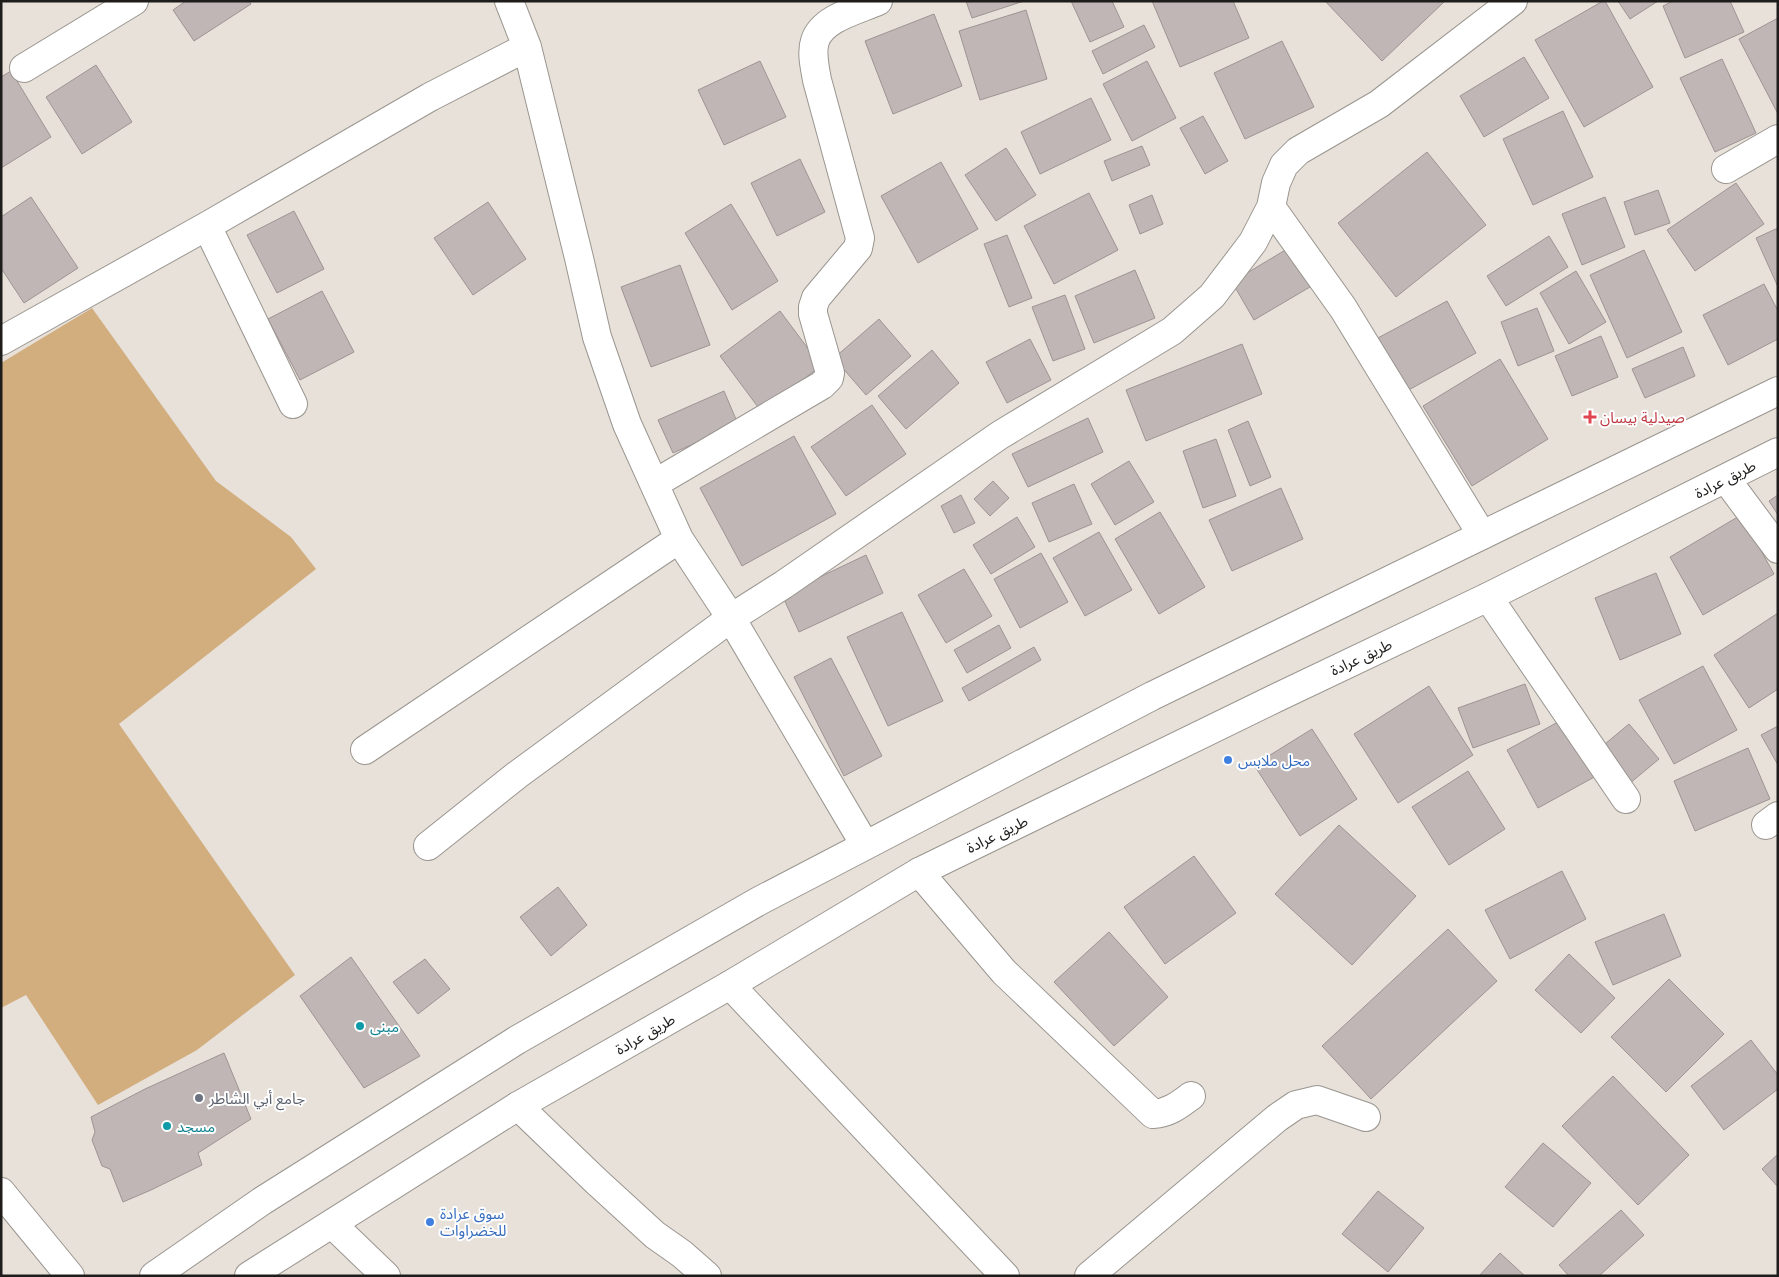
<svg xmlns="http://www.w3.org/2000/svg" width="1779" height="1277" viewBox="0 0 1779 1277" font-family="Mulish,'Noto Sans Arabic',sans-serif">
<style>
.green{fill:#d2ae7f}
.building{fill:#bfb6b5;stroke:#9d9493}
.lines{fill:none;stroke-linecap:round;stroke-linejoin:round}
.minor-casing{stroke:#9a958f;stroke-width:30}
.major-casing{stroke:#9a958f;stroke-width:30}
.minor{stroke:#fff;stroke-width:28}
.major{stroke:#fff;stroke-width:28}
.health-dot{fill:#e0444e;stroke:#fff;stroke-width:2}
.shop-dot{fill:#3f7fe0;stroke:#fff;stroke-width:2}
.culture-dot{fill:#0f9aa8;stroke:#fff;stroke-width:2}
.worship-dot{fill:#6b7280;stroke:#fff;stroke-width:2}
.labels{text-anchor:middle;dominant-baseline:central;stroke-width:4;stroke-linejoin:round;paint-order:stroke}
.health-label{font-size:15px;fill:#be3a42;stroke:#fff;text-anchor:start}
.street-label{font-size:15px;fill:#1f1d1b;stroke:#fff}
.shop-label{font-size:15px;fill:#366cbe;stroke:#fff;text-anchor:start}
.culture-label{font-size:15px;fill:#0d838f;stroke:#fff;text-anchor:start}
.worship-label{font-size:15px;fill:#5b616d;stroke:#fff;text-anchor:start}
</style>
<rect width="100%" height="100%" fill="#e7e1da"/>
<!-- green -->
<path class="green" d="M92,308L216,481L291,537L316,569L119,724L295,975L197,1050L98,1105L26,995L1,1008V363Z"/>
<!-- building -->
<path class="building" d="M186,1H249L251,4L194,41L173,10Z
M966,1H1024L972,18Z
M1071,1H1112L1124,27L1090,42Z
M1152,1H1233L1249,38L1180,67Z
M1325,1H1445L1382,61Z
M1603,1H1605L1653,87L1584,127L1535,40Z
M1618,1H1658L1630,19Z
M1673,1H1730L1744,32L1685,58L1663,6Z
M1026,10L1047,79L980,100L959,31Z
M934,14L962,86L893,114L865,41Z
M1778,18V114L1739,39Z
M1144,25L1155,47L1103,74L1092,51Z
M1282,41L1314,107L1245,139L1214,73Z
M1524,57L1549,98L1484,137L1460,96Z
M1722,59L1756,133L1715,152L1680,78Z
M760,61L786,117L724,145L698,90Z
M1147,61L1176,118L1132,141L1103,84Z
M96,65L132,122L82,154L46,97Z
M11,71L51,137L1,168V77Z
M1091,98L1111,140L1040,174L1021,132Z
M1563,111L1593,177L1533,205L1503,139Z
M1203,116L1228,161L1205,174L1180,128Z
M1142,146L1150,165L1112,181L1104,161Z
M1006,148L1036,195L996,221L965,175Z
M1427,152L1486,225L1396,297L1338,223Z
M800,159L825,212L777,236L751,183Z
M941,162L978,229L918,263L881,196Z
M1736,183L1764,224L1695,271L1667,230Z
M1658,190L1670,223L1635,235L1624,202Z
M1089,193L1118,250L1054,284L1024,226Z
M1152,195L1163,224L1140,234L1129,205Z
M31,197L78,268L24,303L1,268V217Z
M1605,197L1625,247L1582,265L1562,214Z
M488,202L526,259L473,295L434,238Z
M731,204L778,281L732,310L685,233Z
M294,211L324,269L277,293L247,235Z
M1778,228V287L1756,238Z
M1007,235L1032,298L1009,307L984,244Z
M1549,236L1568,267L1506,306L1487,276Z
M1287,249L1310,287L1254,320L1232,282Z
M1644,250L1682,332L1627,358L1590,275Z
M680,265L710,345L651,367L621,287Z
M1135,270L1155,318L1094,343L1075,296Z
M1576,271L1606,322L1569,344L1540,293Z
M1764,284L1778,311V339L1728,365L1703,315Z
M322,291L354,352L300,380L268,319Z
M1065,295L1085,349L1053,361L1032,307Z
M1447,301L1476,353L1405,392L1376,339Z
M1537,308L1554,351L1518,366L1501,322Z
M780,311L821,366L761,411L720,356Z
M879,319L911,356L866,395L834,358Z
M1601,336L1618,377L1572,396L1555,356Z
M1030,339L1051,380L1007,403L986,362Z
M1242,344L1262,394L1146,441L1126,390Z
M1683,347L1695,376L1645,398L1632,369Z
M932,350L959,383L906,429L878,396Z
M1500,359L1548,439L1472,486L1423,406Z
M724,391L738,424L673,453L658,420Z
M872,405L906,454L846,496L811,447Z
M1088,418L1103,452L1028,487L1012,454Z
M1248,421L1271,477L1250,486L1228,430Z
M794,436L836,514L742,566L700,488Z
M1216,439L1236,496L1203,508L1183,451Z
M1129,461L1154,502L1115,525L1091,484Z
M993,481L1009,498L990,516L974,499Z
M1074,484L1092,524L1049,542L1032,503Z
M1281,488L1303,539L1232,571L1209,520Z
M961,495L975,523L954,533L941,506Z
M1778,495V515L1769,501Z
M1160,512L1205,587L1159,614L1115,539Z
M1741,515L1774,574L1703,615L1670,557Z
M1017,517L1035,547L991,574L973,545Z
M1099,532L1132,590L1085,616L1053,558Z
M1041,553L1068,602L1020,628L994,579Z
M866,555L883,593L799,632L782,595Z
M964,569L992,616L946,643L918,595Z
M1656,573L1681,634L1620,660L1595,598Z
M902,612L943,701L888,726L847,637Z
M1778,613V689L1749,708L1714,655Z
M999,625L1011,648L967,673L954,650Z
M1034,647L1041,660L969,701L962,688Z
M831,658L882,756L844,776L794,677Z
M1703,666L1737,730L1674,764L1639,700Z
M1525,684L1540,724L1473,748L1458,708Z
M1429,686L1473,755L1398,803L1354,734Z
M1567,717L1598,775L1538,808L1507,750Z
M1629,724L1659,759L1629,784L1599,749Z
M1778,726V765L1761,735Z
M1312,729L1357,799L1300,836L1254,765Z
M1748,748L1770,799L1695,831L1674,781Z
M1468,771L1505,829L1449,865L1412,807Z
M1339,825L1416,896L1352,965L1275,894Z
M1194,856L1236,913L1165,964L1124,907Z
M1562,871L1586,919L1510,959L1485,910Z
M558,887L587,925L551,956L520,917Z
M1664,914L1681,956L1613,985L1595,942Z
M1448,929L1497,981L1371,1099L1322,1046Z
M1109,932L1168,997L1114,1046L1054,982Z
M1569,954L1615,998L1581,1033L1535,990Z
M351,957L420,1056L364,1088L300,996Z
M425,959L450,989L418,1014L393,982Z
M1669,979L1724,1034L1666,1092L1611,1037Z
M1751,1040L1778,1075V1089L1724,1130L1691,1086Z
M224,1053L251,1119L198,1153L202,1165L151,1190L123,1202L110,1169L102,1166L92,1140L95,1132L91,1117L145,1089Z
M1613,1076L1689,1155L1638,1205L1562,1126Z
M1543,1143L1591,1183L1553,1227L1505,1187Z
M1778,1154V1187L1762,1169Z
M1378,1191L1424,1228L1388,1272L1342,1234Z
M1621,1210L1644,1235L1599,1276H1569L1559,1265Z
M1500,1253L1525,1276H1479Z"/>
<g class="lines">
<defs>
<path id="minor" d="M509,1L527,47L579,258L597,337L627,424L679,539L731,618L865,845
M24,68L134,1
M1726,169L1778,139
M1271,207L1343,308L1482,535
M207,226L293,404
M1,341L207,226L430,97L527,47
M1726,479L1778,549
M654,484L822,385L829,378L830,373L813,314V307L816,298L858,248L860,238L817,80C815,68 811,53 815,41C822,18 858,10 878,1
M1488,597L1626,799
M365,750L679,539
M1766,825L1778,816
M428,846L517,775L731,618L783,585L1000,435L1172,331L1212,296L1253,242L1271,207L1276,183L1284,165L1298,151L1379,104L1513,1
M919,872L1004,972L1153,1114C1169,1113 1179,1105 1191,1096
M730,985L1005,1276
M518,1106L596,1181L655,1235L682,1254L707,1276
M1,1192L70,1276
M332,1224L386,1276
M1089,1276L1277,1118L1296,1105L1317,1100L1366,1117"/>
<path id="major" d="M154,1276L262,1201L517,1040L759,901L1152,696L1778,391
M249,1276L518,1106L730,985L919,872L1278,697L1488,597L1778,452"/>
</defs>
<!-- minor casing -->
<use href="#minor" class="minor-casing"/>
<!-- major casing -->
<use href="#major" class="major-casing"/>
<!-- minor -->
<use href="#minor" class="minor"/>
<!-- major -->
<use href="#major" class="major"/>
</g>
<!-- markers -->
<path class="health-dot" d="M1587.5 409.5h5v5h5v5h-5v5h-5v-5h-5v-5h5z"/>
<g class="shop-dot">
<circle cx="1228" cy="760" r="5"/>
<circle cx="430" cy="1222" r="5"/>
</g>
<g class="culture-dot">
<circle cx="360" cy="1026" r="5"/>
<circle cx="167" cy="1126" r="5"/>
</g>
<circle class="worship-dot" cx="199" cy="1098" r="5"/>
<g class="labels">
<!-- health labels -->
<g class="health-label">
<text x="1600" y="417">صيدلية بيسان</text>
</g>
<!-- street labels -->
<g class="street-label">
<text transform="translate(1725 479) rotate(-27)">طريق عرادة</text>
<text transform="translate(1361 657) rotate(-25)">طريق عرادة</text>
<text transform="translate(997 834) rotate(-26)">طريق عرادة</text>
<text transform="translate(645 1034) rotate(-30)">طريق عرادة</text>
</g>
<!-- shop labels -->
<g class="shop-label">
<text x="1238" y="760">محل ملابس</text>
<text x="440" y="1213">سوق عرادة<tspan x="440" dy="17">للخضراوات</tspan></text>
</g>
<!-- culture labels -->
<g class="culture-label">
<text x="370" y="1026">مبنى</text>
<text x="177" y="1126">مسجد</text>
</g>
<!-- worship labels -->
<g class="worship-label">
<text x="209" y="1098">جامع أبي الشاطر</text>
</g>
</g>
<!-- border -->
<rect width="1779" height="1277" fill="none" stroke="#1f1d1b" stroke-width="5"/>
</svg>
